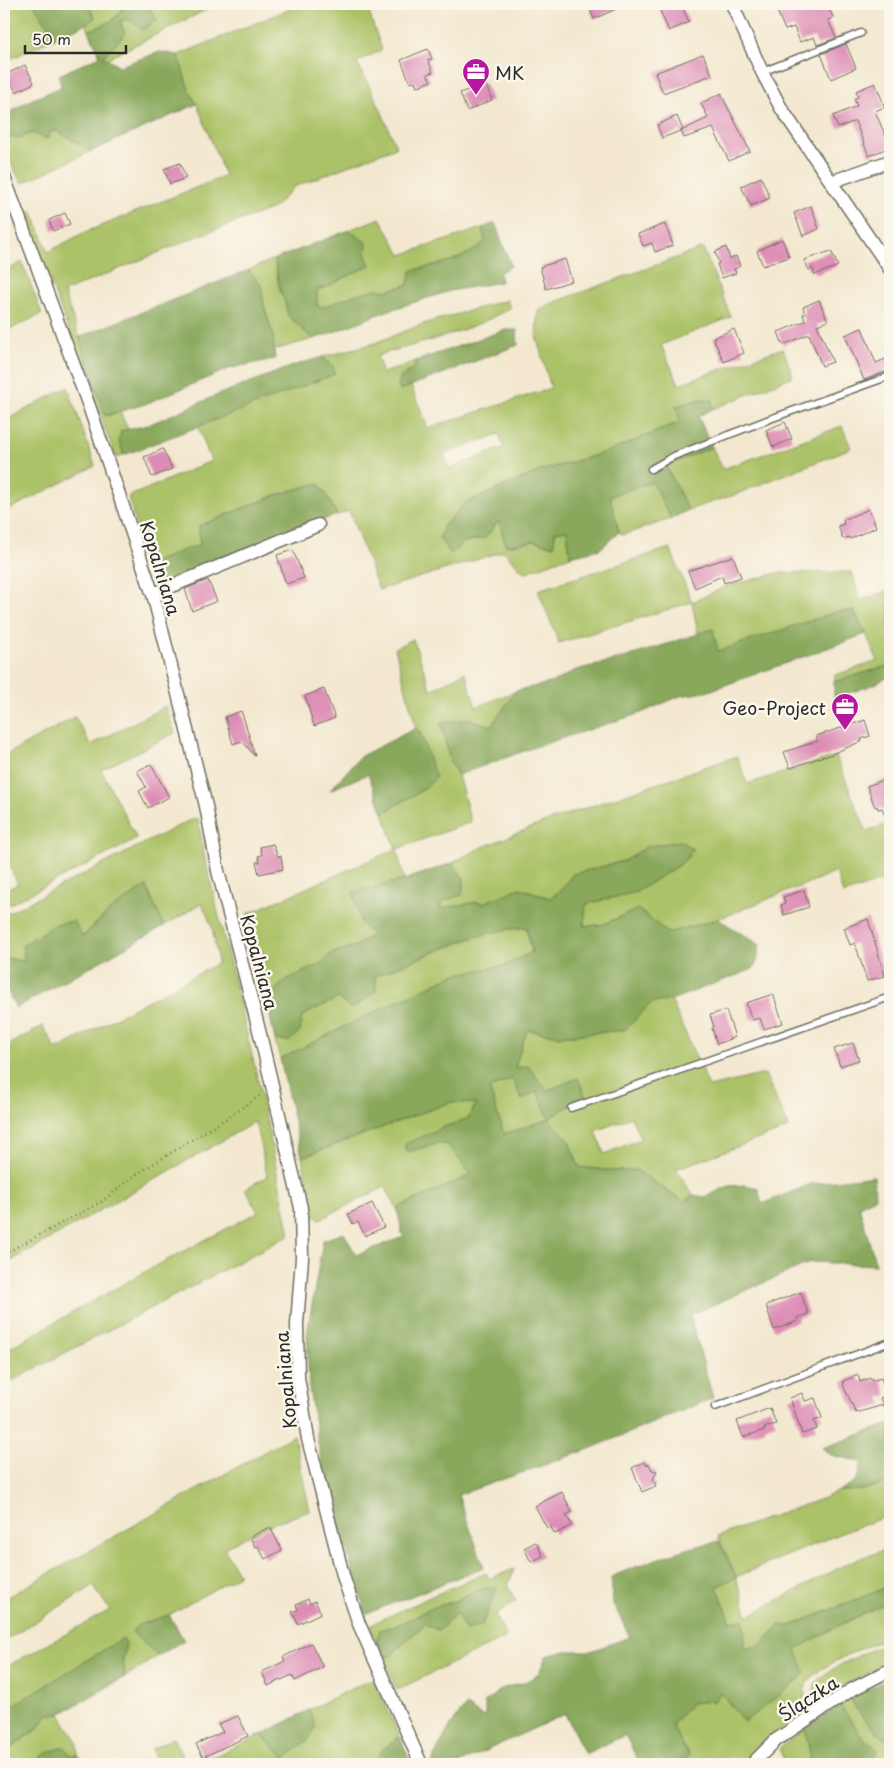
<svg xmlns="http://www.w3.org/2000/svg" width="894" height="1768" viewBox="0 0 894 1768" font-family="'Playpen Sans',sans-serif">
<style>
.green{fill:#acc267;stroke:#6c7649;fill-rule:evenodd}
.forest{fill:#89a85c;stroke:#5a6a44;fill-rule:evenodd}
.building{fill:#dd8db5}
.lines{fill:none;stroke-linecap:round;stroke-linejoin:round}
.lane-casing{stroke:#716d64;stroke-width:9}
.street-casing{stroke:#716d64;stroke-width:15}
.path{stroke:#716d64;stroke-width:2.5;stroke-dasharray:1 4;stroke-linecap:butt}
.lane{stroke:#fff;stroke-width:6}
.street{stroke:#fff;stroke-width:12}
.labels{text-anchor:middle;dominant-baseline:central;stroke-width:5;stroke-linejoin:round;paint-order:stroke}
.poi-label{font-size:18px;fill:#2b2b2b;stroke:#fbf7ec;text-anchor:start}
.street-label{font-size:18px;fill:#2b2b2b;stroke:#fbf7ec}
</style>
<rect width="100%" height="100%" fill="#fbf7ec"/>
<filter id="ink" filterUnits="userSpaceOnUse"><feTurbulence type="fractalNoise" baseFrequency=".02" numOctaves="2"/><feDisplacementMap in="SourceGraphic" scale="10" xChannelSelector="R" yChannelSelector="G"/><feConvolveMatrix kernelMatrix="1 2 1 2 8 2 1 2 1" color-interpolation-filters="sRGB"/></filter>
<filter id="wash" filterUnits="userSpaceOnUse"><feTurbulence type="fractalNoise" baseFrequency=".0096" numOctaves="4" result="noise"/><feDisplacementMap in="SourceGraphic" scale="20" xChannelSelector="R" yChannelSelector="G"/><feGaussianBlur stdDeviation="1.12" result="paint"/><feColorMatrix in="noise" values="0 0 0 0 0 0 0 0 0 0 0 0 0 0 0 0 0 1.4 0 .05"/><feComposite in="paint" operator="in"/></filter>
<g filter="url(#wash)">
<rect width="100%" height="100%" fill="#f3e8cf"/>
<!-- green -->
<path class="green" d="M4,4H34L55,38L4,62Z
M87,4H126L123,5C119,21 102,25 89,31L86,24L95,17Z
M147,4H218L107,59L102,57L125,34L120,21L128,19L157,20Z
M302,4H366L382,50L357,62L381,110L396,147L294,187L274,208L198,236L64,292L105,416L120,412L128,429L121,431L119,441L124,455L116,458L26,216L28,212L32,210L48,252L81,234L225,176L197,104L189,91L178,55Z
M51,131H57L92,151L22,183C12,167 4,151 4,133L6,138L22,137L32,133L47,139Z
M380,218L401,255L482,228L486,241C464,261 438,264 411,271L408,285L385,291L377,289L357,294L323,307L317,306V290L326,287L370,265L365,256L366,243L349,230Z
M703,248L731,317L661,345L679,384L783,348L793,376L713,409L712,400L677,406L680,422L607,452L540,471L465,503L444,526L464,542L485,538L499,520L506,546L534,541L554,546L555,532L567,530L570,556L524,573L504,551L379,590L349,511L337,515L325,493L318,483L276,495L199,526L200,545L184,550L153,563C140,552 134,514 128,497L211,461L198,426L334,374L333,366L322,357L372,344L426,323L507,300L510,308C472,331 424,342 382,354L377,357L383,373L416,361L415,367L401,377L400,390L411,386L428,428L551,388L536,336L538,310L552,303ZM499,434L504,447L449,469L444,454Z
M274,259L280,290L286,305L288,316L313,339L274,350L273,334L264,307L261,285L249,270Z
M22,262L42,314L4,332V272Z
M68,387L95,466L4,512V421Z
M842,426L851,448L734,495L688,510L666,466L712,447L723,469Z
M653,482L671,519L622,535L619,532L609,496Z
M670,548L692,602L727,586L778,573L852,572L860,600L890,590V665L834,682L835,675L878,661L866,634L854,611H839L717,652L713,629L698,634L692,602L559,643L538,590Z
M413,639L431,690L465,672L476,707L516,691L491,726L469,719L450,761L458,775L471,822L397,849L404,880L381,885L373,935L355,946L330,954L322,963L286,980L267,998L247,914L396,849L383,813L424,789L420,732L416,728L395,648Z
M166,706L175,733L101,770L137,839L4,907V891L18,884L4,855V756L75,717L91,745Z
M737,756L747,784L836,756L866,831L890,823V878L843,894L836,872L718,919L668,933L638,909L602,925L584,926L586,904L636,892L682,863L694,850L648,846L624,861L573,874L561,890L550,898L520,888L484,903L476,902L438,910L444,901L464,879L452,863L478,849L548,821Z
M198,818L204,854L260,1089L290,1235L4,1385V1351L150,1269L258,1212L245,1189L267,1176L255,1122L4,1265V1047L43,1026L56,1050L218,963L212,927L202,903L164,926L146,887L108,912L82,937L26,962L6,958L4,962V915L186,822Z
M526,927L532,952L504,966L456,974L366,1016L280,1059L275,1040L290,1041L300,1031L302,1016L338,998L350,1008L376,991L375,976L463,941L491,932Z
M671,1000L709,1087L765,1074L789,1128L676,1169L693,1195L684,1203L636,1170L614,1171L579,1167L568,1139L504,1134L489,1088L512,1079L537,1091L549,1118L567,1107L586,1100L548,1090L541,1083L528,1066L515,1068L522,1044L528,1030L560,1036L625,1030L651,1003ZM631,1117L641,1139L604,1154L596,1131Z
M451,1102L476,1103L469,1118L441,1128L405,1145L407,1152L439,1143L448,1145L472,1175L397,1208L385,1187L320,1219L314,1216L302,1157Z
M294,1435L310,1511L274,1523L224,1548L239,1575L169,1615L138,1625L132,1631L158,1656L125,1677L123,1659L126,1643L123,1639L4,1711V1668L110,1610L93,1586L4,1641V1599Z
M890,1481V1515L839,1534L736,1577L748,1616L850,1562L890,1548V1586L790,1626L780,1625L761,1645L745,1649L744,1620L731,1622L717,1587L736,1576L718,1536L824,1498L839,1491L863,1490Z
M514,1569L508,1587L516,1601L496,1615L506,1637L397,1690L382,1656H391L403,1643L425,1624L439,1631L456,1613L466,1630L470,1593L455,1601L429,1609L402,1623L381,1630L376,1642L369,1628L372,1624L432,1596L486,1573L489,1579Z
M890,1601V1637C870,1645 814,1666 806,1686C803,1693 806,1701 807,1709L763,1745L744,1764H674L689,1756L672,1725L692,1702L713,1701L721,1692L744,1722L771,1700L796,1682V1649L836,1627Z
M890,1642V1662L848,1683L819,1701L816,1700L813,1696C814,1691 814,1685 817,1681C826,1669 875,1648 890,1642Z
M369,1680H374L400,1737L383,1749L375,1764H354L351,1762L346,1764H196L261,1735L285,1757L316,1727L309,1710Z
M851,1699C859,1715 874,1733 890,1741V1759L881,1764H871L870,1762L877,1750L864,1739L840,1705Z
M49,1714H60L77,1742L78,1754L72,1757L48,1752L29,1764H4V1747H13L37,1729Z
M805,1728L810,1754L808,1764H784L780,1748Z
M173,1738L186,1764H156L152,1749Z"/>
<!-- forest -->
<path class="forest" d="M34,4H87L95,18L86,24L55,38Z
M126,4H147L157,20L143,30L128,19L120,21L125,34L103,57L120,66L160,52L178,55L189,91L197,104L92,151L57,131H51L47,139L32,133L22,137L6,138L4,133V116L26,102L61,87L59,75L100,56L89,31C102,25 119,21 123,5Z
M495,223L511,266L499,273L501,282L450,291L384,312L329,334L313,339L288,316L286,305L280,290L275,259L349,230L367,243L366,256L370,265L326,287L317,290V306L323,307L357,294L377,289L385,291L408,285L411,271C438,264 464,261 485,241L482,228Z
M249,270L261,285L264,307L273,334L275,359L231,368L145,404L105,416L79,337Z
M505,330H517L518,345L400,390L398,386L401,377L415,367L416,361Z
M322,357L333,366L335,374L124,455L119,441L121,431L148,425L222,393L293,366Z
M700,399L712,400L713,409L698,416L712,447L666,466L688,510L671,519L652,482L610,496L619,532L600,549L570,556L567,530L555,532L554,546L534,541L506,546L499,521L485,538L464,542L451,554L439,538L444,526L465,503L540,471L607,452L680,422L676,406Z
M318,483L325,493L337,515L286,533L160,584L153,563L184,550L200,545L199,526L276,495Z
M839,611H854L866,634L706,692L680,696L641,713L538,746L458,775L450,761L441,723L469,719L491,726L516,691L553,682L576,670L627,657L713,629L718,651Z
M890,665V676L873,685L834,698V682Z
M416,728L420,732L436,778L424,789L383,813L368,774L330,790L361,756Z
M681,841L694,850L682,863L636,892L586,904L584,926L602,925L638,909L668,933L718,919L760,945L757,961L753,969L671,1000L651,1003L625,1030L560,1036L528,1030L522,1044L515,1068L528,1066L541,1083L548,1090L578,1078L587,1100L567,1107L549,1119L568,1139L579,1167L614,1171L636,1170L684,1202L693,1195L705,1197L729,1186L746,1185L758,1188L762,1204L811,1184L874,1176L875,1198L859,1206L876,1265L811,1262L690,1315L713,1398L587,1450L458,1495L484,1567L366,1614L324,1479L309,1388L307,1334L323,1240L344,1233L356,1255L403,1237L397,1208L471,1175L448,1145L439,1143L407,1152L405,1144L441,1128L469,1118L476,1104L451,1102L302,1157L280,1059L366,1016L456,974L504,966L532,952L527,927C474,931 424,956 375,976L376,991L357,1006L350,1008L338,998L302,1016L300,1031L290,1041L275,1040L269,1012L267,998L286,980L322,963L330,954L355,946L372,935L361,923L353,892L404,880L452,863L464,879L462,895L444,901L439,909L476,902L484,903L520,888L550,898L561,890L573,874L624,861L648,846ZM512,1079L522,1100L537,1091L549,1119L504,1134L489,1088Z
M146,886L164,926L16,1008C8,993 0,976 5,958L25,962L22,946L55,924L74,921L83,937L108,912Z
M890,1424V1481L863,1490L839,1491L856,1481L862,1462L831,1455L822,1448Z
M719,1541L736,1577L717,1587L731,1622L744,1620L745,1649L761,1645L780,1625L790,1626L890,1586V1601L836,1627L796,1649L805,1673C787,1691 764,1706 744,1722L721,1693L714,1701L692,1703L672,1725L689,1756L674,1764H640L625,1735L585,1754L565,1714L457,1764H433L432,1762C441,1741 451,1723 466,1706L485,1718V1702L501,1689L525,1682L538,1675L546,1656L565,1651H591L630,1637L613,1604L611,1577C646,1562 681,1549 719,1541Z
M486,1588H497L482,1625L466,1630L456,1613L439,1631L425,1624L403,1643L391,1656H382L376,1642L380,1630L402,1623L429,1609L455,1601L470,1593Z
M169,1615L184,1640L158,1656L132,1632L138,1625Z
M123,1638L126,1643L123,1659L125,1677L60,1714H49L37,1729L13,1747H4V1711Z
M890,1678V1741C873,1732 859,1716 851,1699Z
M840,1705L864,1739L878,1750L870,1762L871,1764H808L810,1754L805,1728Z
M309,1710L316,1727L308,1740L285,1758L261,1735Z
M400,1737L411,1764H375L383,1749Z
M65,1747L72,1757L78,1754L84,1762L81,1764H29L48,1752Z"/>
<g id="blocks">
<!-- building -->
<path class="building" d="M588,4H627L594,19Z
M676,4H681L689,22L669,31L660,11Z
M774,4H827L833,18L828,20L836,38L817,45L814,37L800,42L794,27L785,30Z
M846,44L856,68L831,79L821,54Z
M428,49L432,59L428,60L433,72L427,74L431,81L417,87L415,81L410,83L401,60Z
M703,54L712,75L663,93L655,73Z
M25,65L34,83L16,92L7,74Z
M485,83L492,100L467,111L460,93Z
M875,83L885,107L875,111L890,147L869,156L855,121L838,128L833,116L857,106L854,99L858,97L856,91Z
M722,93V96L750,151L729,161L713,128L684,138L681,131L708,118L701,103Z
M677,116L683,130L662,138L657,125Z
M180,163L186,178L170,184L164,169Z
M761,177L770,198L751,206L741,186Z
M811,206L819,229L803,236L794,213Z
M65,213L70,224L53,231L49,220Z
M665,224L673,245L655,252L652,243L643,246L638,234Z
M782,239L789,257L763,266L757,251Z
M726,247L730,259L736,256L740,266L734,269L736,273L722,278L717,264L719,263L715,252Z
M831,251L838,266L815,275L812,268L809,270L804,260Z
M565,259L572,281L546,289L540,267Z
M819,300L828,321L817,325L833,362L822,366L809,334L783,345L778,332L805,321L803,314H805L803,307Z
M862,328L876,363L890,357V370L864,380L845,335Z
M734,329L744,353L724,362L713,338Z
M785,422L792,439L773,447L766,430Z
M163,449L172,469L152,477L144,457Z
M869,509L876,527L850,539L849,537L843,539L838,526L844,524L843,520Z
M293,550L304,578L286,584L277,555Z
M733,556L741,577L724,583L722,576L695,588L688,571Z
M208,580L217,601L192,611L185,589Z
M324,689L335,718L314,726L305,696Z
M241,711L244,719L255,756L242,741L233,744L225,717Z
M865,720L870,736L861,739L862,741L825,757L824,756L790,768L784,752L818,741L816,736Z
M151,764L169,797L148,808L139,791L146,787L137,771Z
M890,778V826L889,827L882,808L878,809L877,806L875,807L867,786Z
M273,844L278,857L281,856L283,869L259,874L256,862H260L258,856L262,855L260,847Z
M804,890L809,907L784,915L781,905L785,903L783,897Z
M868,919L885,976L867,981L855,943L850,945L844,928Z
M773,994L783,1023L764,1029L760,1018L752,1020L746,1003Z
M726,1010L735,1037L717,1044L712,1028L714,1027L710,1015Z
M853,1043L859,1060L840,1066L834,1049Z
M372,1203L384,1227L365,1236L358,1222L353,1224L348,1214Z
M801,1292L808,1314L797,1318L798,1321L774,1330L766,1305Z
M858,1375L860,1382L870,1378L872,1381L881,1378L887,1395L880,1398L883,1405L856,1413L844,1387L843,1381Z
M802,1393L805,1401L815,1398L822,1418L814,1421L817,1429L802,1434L790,1398Z
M770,1408L776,1424L764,1428L765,1430L743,1437L737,1421Z
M644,1462L646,1465L649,1464L652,1470L657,1471L653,1480L656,1486L642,1492L632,1468Z
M562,1492L572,1512L566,1515L572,1525L555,1534L550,1526L547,1528L535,1506Z
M270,1527L282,1550L265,1559L258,1546L255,1547L250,1537Z
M536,1542L543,1556L531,1562L524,1548Z
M308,1599L310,1604L315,1601L321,1613L298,1624L292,1612L298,1610L296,1605Z
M311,1643L323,1667L295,1681L292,1675L268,1686L262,1672L285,1661L283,1657Z
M238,1716L248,1736L203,1757L196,1744L223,1732L218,1724Z"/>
</g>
</g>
<g filter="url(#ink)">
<use href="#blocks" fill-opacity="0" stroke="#716d64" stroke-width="1"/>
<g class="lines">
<defs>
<path id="lane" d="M762,72L861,33
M651,469L674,456L767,420L890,376
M571,1108L890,997
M715,1407L890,1342"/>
<path id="street" d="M732,4L762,72L781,108L890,269
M4,177L89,406L154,598L206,806L218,871L259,1030L301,1208L302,1258L297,1324L298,1377L308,1439L344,1579L359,1624L421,1764
M831,182L890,161
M153,594L318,525
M752,1764L776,1740L851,1690L890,1670"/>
</defs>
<!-- lane casing -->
<use href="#lane" class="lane-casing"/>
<!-- street casing -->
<use href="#street" class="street-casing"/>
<!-- path -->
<path class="path" d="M4,1254L101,1202L134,1176L227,1118L261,1095"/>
<!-- lane -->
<use href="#lane" class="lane"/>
<!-- street -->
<use href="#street" class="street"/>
</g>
</g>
<!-- icons -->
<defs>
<symbol id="office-pin" viewBox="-11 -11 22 30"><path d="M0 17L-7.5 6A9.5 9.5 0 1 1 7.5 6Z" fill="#b5179e" stroke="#fbf7ec"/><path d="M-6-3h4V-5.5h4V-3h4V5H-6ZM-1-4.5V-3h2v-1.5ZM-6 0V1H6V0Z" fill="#fff"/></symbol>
</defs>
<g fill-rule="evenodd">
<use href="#office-pin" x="460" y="56" width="32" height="43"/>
<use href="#office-pin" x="829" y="691" width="32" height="43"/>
</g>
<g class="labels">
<!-- poi labels -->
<g class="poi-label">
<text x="495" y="72">MK</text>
<text x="826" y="707" text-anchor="end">Geo-Project</text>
</g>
<!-- street labels -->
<g class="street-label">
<text transform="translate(161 568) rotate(73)">Kopalniana</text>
<text transform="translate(260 962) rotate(75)">Kopalniana</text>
<text transform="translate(285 1380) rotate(-95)">Kopalniana</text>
<text transform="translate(808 1698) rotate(-33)">Ślączka</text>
</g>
</g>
<!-- margin -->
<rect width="894" height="1768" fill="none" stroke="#fbf7ec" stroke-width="20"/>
<!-- scale -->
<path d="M25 45v8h101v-8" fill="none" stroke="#2b2b2b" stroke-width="2.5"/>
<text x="32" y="45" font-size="15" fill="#2b2b2b" stroke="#fbf7ec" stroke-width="4" paint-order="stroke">50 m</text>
</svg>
